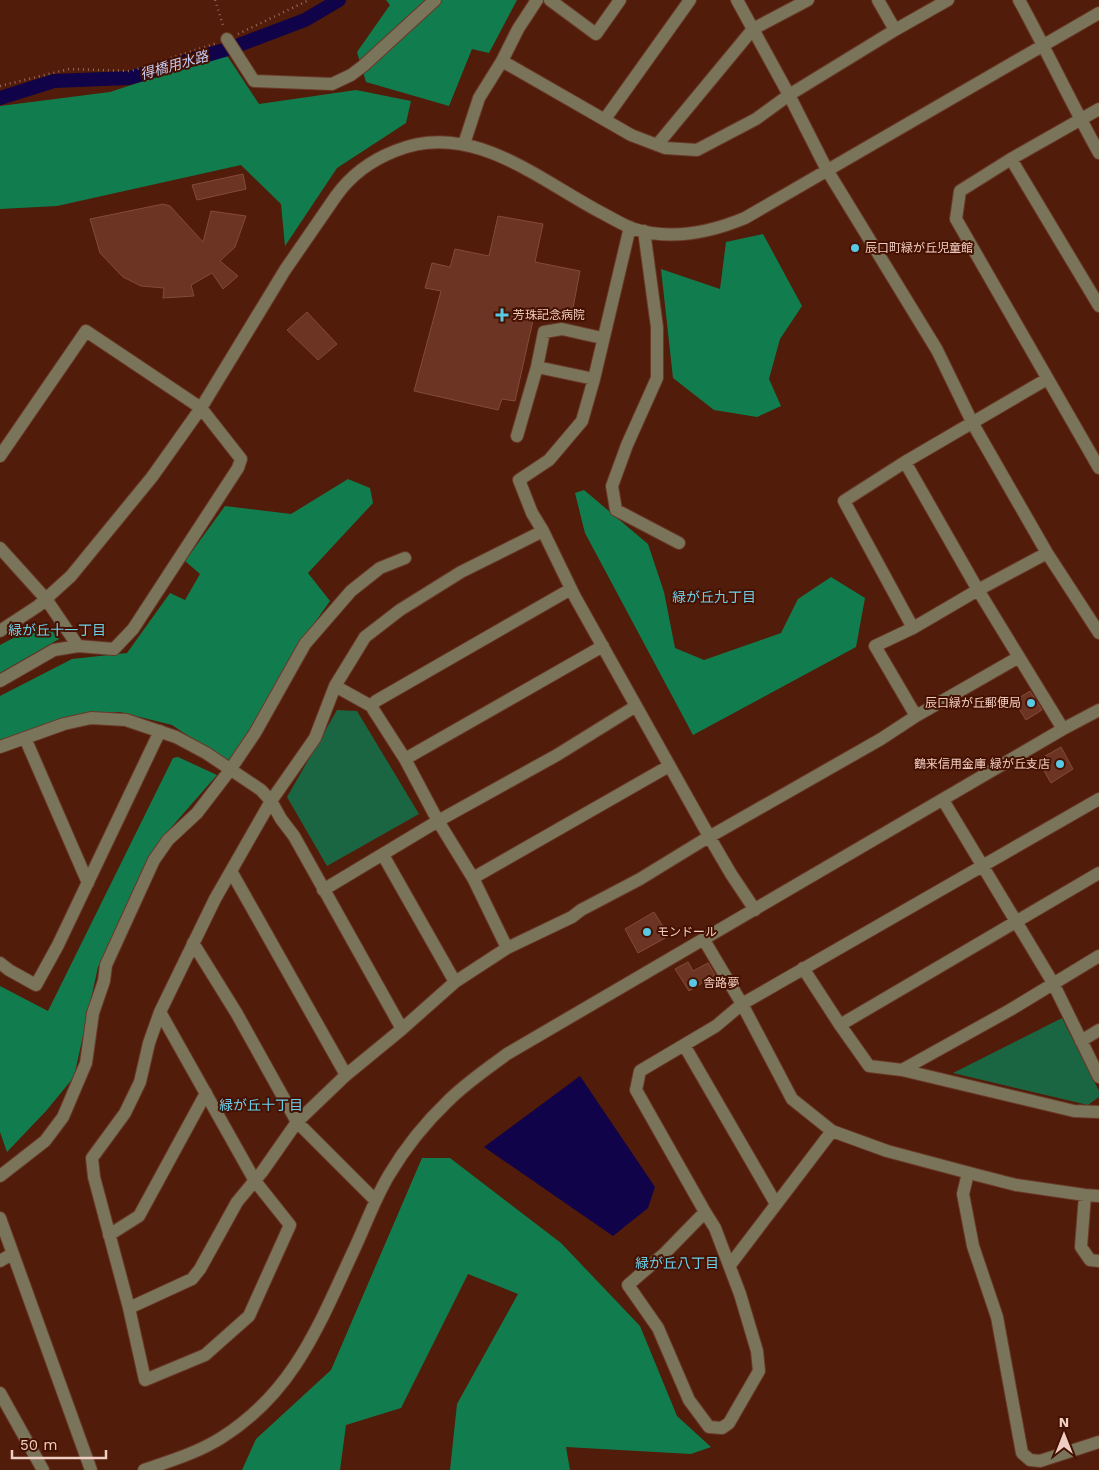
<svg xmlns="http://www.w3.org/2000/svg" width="1099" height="1470" viewBox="0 0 1099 1470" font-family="'Work Sans','Noto Sans JP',sans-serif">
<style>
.green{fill:#1b6642}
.forest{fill:#117d4e}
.water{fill:#100349}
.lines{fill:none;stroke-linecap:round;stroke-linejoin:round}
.canal{stroke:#100349;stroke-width:14}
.building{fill:#6c3422;stroke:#854a38}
.minor-casing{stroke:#6a3827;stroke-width:14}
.path{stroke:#9a6d5e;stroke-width:2.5;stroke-dasharray:1 4;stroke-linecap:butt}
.minor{stroke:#79745a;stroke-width:12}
.poi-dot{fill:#59c8e5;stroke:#451101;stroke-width:2}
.labels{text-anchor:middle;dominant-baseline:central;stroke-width:4;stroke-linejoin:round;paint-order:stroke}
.poi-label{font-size:12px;fill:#f0cdc2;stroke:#451101;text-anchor:start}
.water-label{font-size:14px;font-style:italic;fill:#c4cbf5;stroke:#451101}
.neighbourhood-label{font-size:14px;fill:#6bcee9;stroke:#451101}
</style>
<rect width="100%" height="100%" fill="#511c0a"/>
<!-- green -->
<path class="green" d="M337,710L357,711L419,814L327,866L287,797Z
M1062,1018L1099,1091V1097L1088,1105L953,1073Z"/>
<!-- forest -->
<path class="forest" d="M386,0H517L489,53L472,49L449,106L366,82L357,52L390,5Z
M226,54L259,104L356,90L411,101L406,123L337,168L285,246L281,204L241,165L57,206L0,209V106L110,92Z
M763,234L802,306L780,339L769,379L781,406L757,417L714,410L673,378L661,269L720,289L726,242Z
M348,479L370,488L373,503L308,573L330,601L304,638L230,764L172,725L120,712L88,714L0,742V696L72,659L127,653L170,593L185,600L200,574L185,561L225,506L291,514Z
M584,490L648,544L664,592L675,648L704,660L781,633L798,599L831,577L865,598L856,647L693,735L585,533L575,493Z
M44,622L59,639L0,673V645Z
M178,757L217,775L162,838L98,967L74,1077L46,1111L7,1152L0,1132V986L48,1011L173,758Z
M422,1158H450L561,1243L640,1326L677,1416L711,1447L691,1454L566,1447L570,1470H450L457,1404L518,1294L468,1274L401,1408L346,1425L340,1470H242L256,1439L331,1370Z"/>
<!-- water -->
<path class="water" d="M580,1076L655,1187L648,1208L613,1236L484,1147Z"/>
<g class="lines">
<!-- canal -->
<path class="canal" d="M0,98L54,81L129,78L231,48L305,20L339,0"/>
</g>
<!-- building -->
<path class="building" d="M243,174L246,189L197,200L192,185Z
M163,204L170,206L203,242L211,211L246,216L235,247L220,261L238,276L223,289L212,273L191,285L194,296L163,298L164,288L141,286L123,277L100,253L90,219Z
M498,216L543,224L535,262L580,271L572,313L536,307L515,401L502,399L498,410L414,391L441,291L425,288L432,263L450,267L455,249L489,256Z
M307,312L337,344L318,360L287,330Z
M1030,691L1042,710L1026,720L1014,701Z
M1061,747L1073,769L1051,783L1038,760Z
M654,912L669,936L638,953L625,929Z
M688,962L693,971L708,963L715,975L689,991L675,969Z"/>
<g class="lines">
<defs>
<path id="minor" d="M550,0L596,34L620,0
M737,0L789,95L827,170L937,350L973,424L1047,553L1099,633
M878,0L895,30
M1019,0C1047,51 1071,103 1099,153
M227,39L254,81L332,84L351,75L363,66L435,0
M502,61L631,135L665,148L697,150L756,119L789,95L895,30L948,0
M1099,109L1011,159L960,191L956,219L1099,468
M605,119L690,0
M464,144L479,98L502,61L518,29L537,0
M657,145L753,29L808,0
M1011,159L1099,306
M630,227L594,379L582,421L549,460L519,480L532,513L543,531L575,597L710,838L731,874L755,910
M644,231L657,327V378L627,445L612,486L616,510L679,543
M594,379L537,367L544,332L562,329L602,338
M517,436L537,367
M0,456L86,331L201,408L241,459L238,468L133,629L114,649L78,646L54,650L0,681
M905,462L978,590L913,628L875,646L916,716
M543,531L461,572L400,610L365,637L335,686L315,738L271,801L215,899L160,1012L149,1043L140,1082L125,1113L92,1158L94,1177L129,1308L192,1279L200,1269L237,1202L262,1172L297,1122L346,1075L402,1029L455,982L507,948L572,917L581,910L640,879L702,841L881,739L916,716L1019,657
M0,548L46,599L78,646
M1047,553L978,590L1063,729
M913,628L844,501L905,462L1047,379
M0,631L38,606L71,576L152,477L201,408L285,270L336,196C351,175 372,160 395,151C472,119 540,181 604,214C613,219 622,224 631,228C669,241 709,233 745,218L1099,13
M335,686L371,706L405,759L438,821L473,878L507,948
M371,706L376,701L571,589
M25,738L88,883
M0,747L64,724L91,718L126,720L176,737L206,753L261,790L271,801L281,819L294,836L402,1029
M405,759L603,646
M943,800L1053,983L1099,1077
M383,855L455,982
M231,871L346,1075
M473,878L669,766
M323,890L438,821L557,755L636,706
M704,940L742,1004L792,1099L832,1131L887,1151L977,1175L1016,1185L1085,1195L1099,1196
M193,943L237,1014L297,1122L375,1200
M0,963L9,970L36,985L58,945L160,731
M803,968L840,1025L869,1066L902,1070L1074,1111L1099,1112
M840,1025L1099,873
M1081,1041L1099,1030
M684,1045L776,1204
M902,1070L1010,1010L1099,956
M968,1173L963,1194L973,1246L997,1317L1022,1453L1030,1460L1040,1461L1099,1442
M0,1176L45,1141L63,1117L86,1063L93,1013L104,981L106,965L154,860L168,840L197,813L230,770L255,733L305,644L351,591L380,568L405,558
M1085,1195L1081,1247L1090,1260L1099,1261
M705,1212L665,1253L628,1285L658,1328L689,1400L709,1427L722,1428L729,1423L759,1371L757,1351L740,1294L715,1228L705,1212L636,1090L640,1071L716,1026L742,1004L1099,799
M0,1218L91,1470
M109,1235L139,1216L206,1093
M0,1261L12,1254
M730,1265L832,1131
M129,1308L145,1380L205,1355L249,1316L290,1225L255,1181L160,1012
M0,1393L43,1470
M144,1470C170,1461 197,1453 221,1438C293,1393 318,1327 352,1254C365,1227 374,1200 389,1175C405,1148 426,1122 448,1101C466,1083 487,1069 507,1054L1063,729L1099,710"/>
</defs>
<!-- minor casing -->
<use href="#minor" class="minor-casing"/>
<!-- path -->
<path class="path" d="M215,0L224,28
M238,34L309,0
M0,86L69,69L131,71L217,43"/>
<!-- minor -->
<use href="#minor" class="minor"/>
</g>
<!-- markers -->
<g class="poi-dot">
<circle cx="855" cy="248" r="5"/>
<path d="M499.5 307.5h5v5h5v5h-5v5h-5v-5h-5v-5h5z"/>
<circle cx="1031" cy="703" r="5"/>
<circle cx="1060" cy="764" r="5"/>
<circle cx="647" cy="932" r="5"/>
<circle cx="693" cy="983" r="5"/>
</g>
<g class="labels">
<!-- poi labels -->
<g class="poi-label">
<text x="865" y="248">辰口町緑が丘児童館</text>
<text x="513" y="315">芳珠記念病院</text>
<text x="1021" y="703" text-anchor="end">辰口緑が丘郵便局</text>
<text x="1050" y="764" text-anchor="end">鶴来信用金庫 緑が丘支店</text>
<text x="657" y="932">モンドール</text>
<text x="703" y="983">舎路夢</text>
</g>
<!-- water labels -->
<g class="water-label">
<text transform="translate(174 65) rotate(-16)">得橋用水路</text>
</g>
<!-- neighbourhood labels -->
<g class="neighbourhood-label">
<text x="714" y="597">緑が丘九丁目</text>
<text x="57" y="630">緑が丘十一丁目</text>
<text x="261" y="1105">緑が丘十丁目</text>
<text x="677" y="1263">緑が丘八丁目</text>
</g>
</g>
<!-- north arrow -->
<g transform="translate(1064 1435)" stroke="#451101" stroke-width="4" paint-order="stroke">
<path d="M0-4L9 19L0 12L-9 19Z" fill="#f0cdc2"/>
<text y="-8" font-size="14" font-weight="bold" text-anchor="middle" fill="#f0cdc2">N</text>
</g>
<!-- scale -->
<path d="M12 1450v8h94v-8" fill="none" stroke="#f0cdc2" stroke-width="2.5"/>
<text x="20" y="1450" font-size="15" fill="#f0cdc2" stroke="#451101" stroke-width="4" paint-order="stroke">50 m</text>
</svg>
